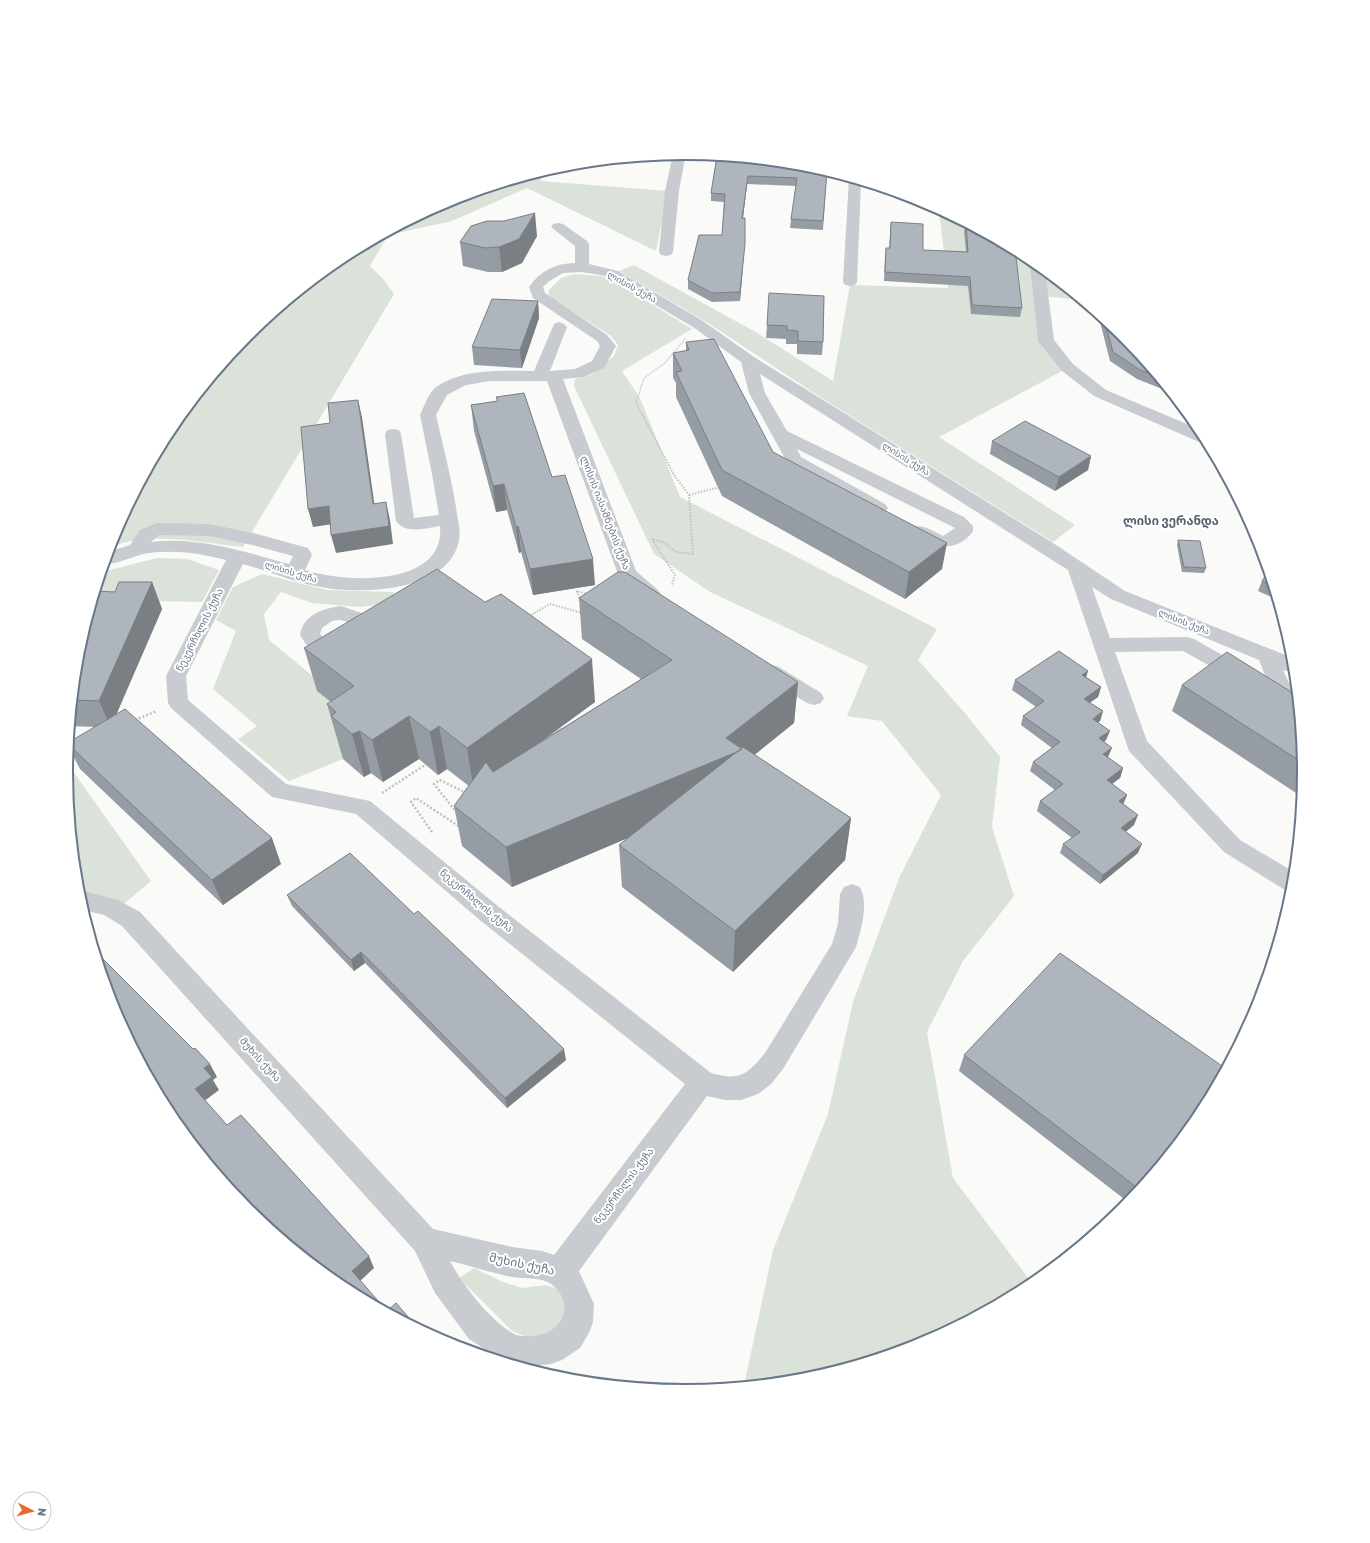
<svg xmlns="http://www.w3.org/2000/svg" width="1370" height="1543" viewBox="0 0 1370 1543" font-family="Rubik,'Noto Sans Georgian',sans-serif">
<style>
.green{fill:#dbe2d9}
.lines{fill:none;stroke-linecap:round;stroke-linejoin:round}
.path-far2{stroke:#bfc2c5;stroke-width:1.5;stroke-dasharray:1 1;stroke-linecap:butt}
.path-far1{stroke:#bfc2c5;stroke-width:2;stroke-dasharray:1.5 1.5;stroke-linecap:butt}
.path{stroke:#bfc2c5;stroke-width:2.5;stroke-dasharray:2 2;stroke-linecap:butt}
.minor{fill:#c8cbcf;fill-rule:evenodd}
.wall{fill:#969ca3}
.shaded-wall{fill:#7a7f84}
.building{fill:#aeb5bd;stroke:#7a7f84}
.labels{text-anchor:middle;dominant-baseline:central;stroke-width:4;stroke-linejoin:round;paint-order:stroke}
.far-street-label{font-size:9px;fill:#687789;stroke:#fff}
.street-label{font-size:10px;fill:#687789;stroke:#fff}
.quarter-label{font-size:12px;font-weight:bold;fill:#57616e;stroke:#fff}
.near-street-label{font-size:12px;fill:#687789;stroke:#fff}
.rim{fill:none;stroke:#687789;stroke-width:2}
</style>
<rect width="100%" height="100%" fill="#fafaf8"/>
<!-- green -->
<path class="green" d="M542,171L541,181L668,191L656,251L527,188L452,221L388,235L370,266L384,280L394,294L243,547C202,543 147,530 109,548L113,534L170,427L247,334L341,257L448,200L467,196L468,194Z
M939,209L1031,259L1040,342L1064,370L939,437L1075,525L1053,542L823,399L708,323L619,271L634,265L759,334L833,381L850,285L948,288Z
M1037,264L1082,300L1041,296Z
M574,274L601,276L613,280L692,329L622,371L640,398L680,497L937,629L918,660L965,713L1000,757L992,827L1014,896L963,961L927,1032L953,1178L1032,1283L922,1343L806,1379L744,1385L773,1250L828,1114L853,1002L899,878L941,795L882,721L847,716L868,666L710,592L654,554L574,386L575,379L591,375L614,356L618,345L611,336L550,297L548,291L561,278Z
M157,558L187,559L219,570L202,602L96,600L90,611L102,572Z
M262,574L327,590L394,592L391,603L360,607L312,603L281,592L264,614L269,640L325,686L544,715L593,752L845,860L802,904L677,817L512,887L462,846L486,813L484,798L447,769L438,775L419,759L383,782L371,773L364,777L343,759L289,781L238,739L257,726L213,689L236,631L216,620L233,587Z
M67,763L151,881L120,907L91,894L78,893L66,771Z
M474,1268L503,1282L522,1288L546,1285L561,1290L568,1311L555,1332L534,1341L511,1330L459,1278Z"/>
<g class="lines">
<!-- path-far2 -->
<path class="path-far2" d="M642,415L636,403L644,378L665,363L686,338"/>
<!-- path-far1 -->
<path class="path-far1" d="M642,414L674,475L689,495L693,554L676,552L663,542L652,539L675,575L672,585
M689,495L720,487
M580,601L577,591L587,594
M529,616L550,604L582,613"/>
<!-- path -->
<path class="path" d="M135,720L157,711
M382,793L428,763
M457,813L434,784L440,780L466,793
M432,832L411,802L416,798L460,827"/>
<!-- minor -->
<path class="minor" d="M686,153L679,191L673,252L671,255L666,256L661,255L659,252L665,191L673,154Z
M849,178L861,181L857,282L855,285L850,286L845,285L843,282Z
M558,223L563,224L587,241L589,244V264L618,271L703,321L754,357L1053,543L1125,591L1293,658L1294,673L1283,670L1289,683L1296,687L1297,704C1269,696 1269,684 1259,660L1111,599L1092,587L1110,638L1187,637L1194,639L1233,661L1236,666L1233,671L1226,673L1219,671L1183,651L1115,652L1147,741L1240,840L1294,872L1292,892L1285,890L1224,852L1129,751L1068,570L760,374L765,393L787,431L964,517L973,526V531C961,549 940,550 922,540C917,538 913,536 910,531L912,527C924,524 932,531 943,536L955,528L797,449L801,457L885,504L888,508L885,512L879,513L873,512L788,464L749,393L741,362L693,327L608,277L601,275L581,272L563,273L548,282L543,287L545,293L607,335L616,346L604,368L584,377L563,379L636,571L658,590L661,594L658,598C653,600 650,601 645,599C638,595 623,581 618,574L547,381H490L466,385L447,395L436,415C443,446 451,476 456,507C457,518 461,529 459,540C450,592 361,595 321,587C296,583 268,571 243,564L186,676L188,700L286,784L370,801L499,907L711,1073C740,1081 747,1075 765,1053L832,944L838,924L840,894L844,887L852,884L860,887C869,903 861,930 856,947L783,1069L771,1084L758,1094L741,1100H725L707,1096L579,1271L594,1304L593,1322L589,1333L580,1348L562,1360L551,1364L525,1367L498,1358L469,1339L435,1293L415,1251L122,926L104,915L83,910L78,891L80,890L118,900L140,912L433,1229L512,1247L542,1251L554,1255L685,1084L481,921L356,814L272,797L171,708L168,703L166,676L226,560C199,553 170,549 143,554C132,557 114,565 104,564L108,552L130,545L140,530L157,523L209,524L253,533L308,548L312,555L305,570C344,583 446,588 440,526C427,528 405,535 396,521L385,434L387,430L393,429L399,430L401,434L414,518L439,515L432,474L420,415C424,407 428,394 435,388C462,368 502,371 534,371L554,324L559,322L564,324L567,327L550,371L575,369L592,361L600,346L597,341L533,298L529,287C540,271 555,263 575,263V246L551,227L553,224ZM159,535L209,536L252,545L293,556L289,564C245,552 198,536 151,542ZM450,1261C471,1266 492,1273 512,1277C524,1279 542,1277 551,1284C580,1306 558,1339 526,1336C523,1336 519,1336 517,1335C494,1326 461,1283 450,1261Z
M1032,261H1033L1045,270L1054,340L1073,364L1106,390L1201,430L1208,442H1199L1094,396L1061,370L1038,341L1030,264Z
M341,606L362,613L370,625C365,649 334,661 312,649C307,647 303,640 300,635C304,614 322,609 341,606ZM340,620L348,622L350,625C348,636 336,642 326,640L320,634L322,628L332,621Z
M772,665L779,667L821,693L824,698L821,703L814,705L807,703L765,677L762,672L765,667Z"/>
</g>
<!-- wall -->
<path class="wall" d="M717,156L827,171L823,230L790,228L791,219L796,186L747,184L743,218L744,253L740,301L712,302L688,289V280L722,235L724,202L711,201V193Z
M891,222L923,250L966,252L964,231L966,223L1022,308L1020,317L971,314L968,286L884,281L885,256L886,248H889Z
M537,236L522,263L502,272H488L463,266L460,242Z
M824,296L823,342L822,355L797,354V344H786V339L766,338L767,325Z
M538,301L539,318L522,368L474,365L472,347Z
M1098,314L1123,334L1170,392L1137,379L1110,361Z
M686,342L773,452L942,569L905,599L722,496L676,397V383L673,378V353L686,351Z
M496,397L552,477L595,585L533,595L521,552L519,553L507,510L496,512L474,431L471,405L497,401Z
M992,441L1091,456L1088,470L1055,491L990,454Z
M1178,540L1206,568L1204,573L1182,572L1177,545Z
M1268,572L1276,599L1258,591L1262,581Z
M152,582L162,609L116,714L281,864L223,905L80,769L68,746L69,742L96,727L70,726L78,651L115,592Z
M579,598L798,682L794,723L754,755L851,818L845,860L733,972L622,887L619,845L628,838L512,887L462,846L454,806L469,786L447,769L438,775L419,759L383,782L371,773L364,777L343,759L327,704L331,702L317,691L304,648L595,702L540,742L641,679L582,639Z
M1088,671L1086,677L1101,687L1098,697L1090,703L1103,711L1100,721L1098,722L1106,740L1104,742L1108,757V758L1123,768L1120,778L1112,784L1127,795L1123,805L1134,825L1125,832L1138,853L1100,884L1060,853L1063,844L1072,838L1037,811L1040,801L1055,790L1030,771L1033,762L1052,748L1021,725L1023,716L1036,707L1012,690L1015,680Z
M1182,685L1296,695L1304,772L1302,797L1172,711Z
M287,895L566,1060L507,1108L365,963L354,971L292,906Z
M964,1055L1200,1116L1128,1202L959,1071Z"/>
<!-- shaded-wall -->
<path class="shaded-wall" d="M748,176L747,184L742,226V218Z
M535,213L537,236L522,263L502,272L499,247Z
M745,244L744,253L740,301V292Z
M538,301L539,318L522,368L520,350Z
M358,400L362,417L377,522L373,504Z
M1091,456L1088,470L1055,491L1059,477Z
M504,484L507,510L496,512L493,486Z
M386,502L390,520L393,544L336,553L331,535Z
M329,506L333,524L313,527L308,509Z
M518,526L521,552L519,553L516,527Z
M947,543L942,569L905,599L909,572Z
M593,559L595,585L533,595L530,569Z
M152,582L162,609L111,727L99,701Z
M592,659L595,702L474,791L467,748Z
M1088,671L1085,680L1082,675Z
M798,682L794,723L742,765L741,790L512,887L506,847L726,738Z
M1101,687L1098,697L1081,708L1084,699Z
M1103,711L1100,721L1090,728L1093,719Z
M409,716L419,759L383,782L372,740Z
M439,726L447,769L438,775L430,732Z
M360,731L371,773L364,777L352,734Z
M1110,731L1106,740L1096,748L1099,738Z
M1112,748L1108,757L1100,764L1103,754Z
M1123,768L1120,778L1104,790L1107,780Z
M1127,795L1123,804L1115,811L1119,801Z
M1138,815L1134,825L1118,838L1121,828Z
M851,818L845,860L733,972L735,931Z
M272,838L281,864L223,905L212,880Z
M1142,844L1138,853L1100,884L1103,875Z
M361,952L365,963L354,971L351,960Z
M564,1049L566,1060L507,1108L505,1098Z
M210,1064L217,1077L213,1080L219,1090L203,1102L195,1089L204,1068Z
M369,1256L374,1268L358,1283L352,1271Z
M410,1319L412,1324L407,1321Z"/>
<!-- building -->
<path class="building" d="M717,156L806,164L827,171L823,221L791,219L797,178L748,176L742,218H745V244L740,292L712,293L688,280L699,235H722L725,194L711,193Z
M535,213L519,239L499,247L485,248L460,242L471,226L487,221H504Z
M891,222L923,224V250L968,252L966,223L1015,249L1022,308L972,305L970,277L885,272L886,248H890Z
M769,293L824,296L823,342L798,341V331L787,330V326L767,325Z
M492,299L538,301L520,350L472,347Z
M1104,319L1123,334L1158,377L1140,370L1113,352Z
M714,339L773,452L947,543L909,572L722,470L676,372L682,371L673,353L689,350L686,342Z
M524,393L552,477L565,475L593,559L530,569L518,526L516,527L504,484L493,486L471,405L498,401L496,397Z
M358,400L373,504L386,502L389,526L331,535L329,506L308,509L301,427L330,423L328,403Z
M1025,421L1091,456L1059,477L992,441Z
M1178,540L1200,541L1206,568L1184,567Z
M437,569L485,602L501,594L592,659L467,748L439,726L430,732L409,716L372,740L360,731L352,734L331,716L336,712L327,704L354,686L304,648Z
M618,572H625L798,682L726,738L742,749L739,751L506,847L454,806L486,762L493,772L672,660L579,598Z
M1268,572L1272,585L1262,581Z
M119,582H152L99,701L73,700L78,651L96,591L115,592Z
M1059,651L1088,671L1082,675L1101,687L1084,699L1103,711L1093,719L1110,731L1099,738L1112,748L1103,754L1123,768L1107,780L1127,795L1119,801L1138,815L1121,828L1142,844L1103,875L1063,844L1080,832L1040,801L1063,784L1033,762L1060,742L1023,716L1044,701L1015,680Z
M1227,652L1296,695L1303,763L1182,685Z
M125,709L272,838L212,880L69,745V742Z
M743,747L851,818L735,931L619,845Z
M350,853L414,914L418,911L564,1049L505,1098L361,952L351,960L287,895Z
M96,952L193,1049L195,1048L210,1064L204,1068L212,1077L195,1089L227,1125L241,1115L369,1256L352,1271L387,1311L396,1303L410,1319L407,1321L341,1286L247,1209L170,1115L113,1008Z
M1060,953L1225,1068L1200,1116L1139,1189L964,1055Z
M455,1338L464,1348L449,1344Z"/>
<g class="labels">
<!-- far-street labels -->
<g class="far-street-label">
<text transform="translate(632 287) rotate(29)">ლისის ქუჩა</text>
<text transform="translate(906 459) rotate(32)">ლისის ქუჩა</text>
<text transform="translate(291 572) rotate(17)">ლისის ქუჩა</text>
<text transform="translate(1184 622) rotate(22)">ლისის ქუჩა</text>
</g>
<!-- street labels -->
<g class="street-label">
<text transform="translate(605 513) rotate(69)">ლისის იასამნების ქუჩა</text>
<text transform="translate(200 630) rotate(-63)">ნეკერჩხლის ქუჩა</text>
<text transform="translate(476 901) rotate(40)">ნეკერჩხლის ქუჩა</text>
<text transform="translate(260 1060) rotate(48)">მუხის ქუჩა</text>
<text transform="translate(624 1186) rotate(-53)">ნეკერჩხლის ქუჩა</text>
</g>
<!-- quarter labels -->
<g class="quarter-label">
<text x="1171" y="521">ლისი ვერანდა</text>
</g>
<!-- near-street labels -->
<g class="near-street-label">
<text transform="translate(522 1264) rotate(12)">მუხის ქუჩა</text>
</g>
</g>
<!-- crop -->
<path d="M0 0H1370V1543H0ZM73 772a612 612 0 1 1 1224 0a612 612 0 1 1-1224 0Z" fill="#fff" fill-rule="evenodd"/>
<path class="rim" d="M73 772a612 612 0 1 1 1224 0a612 612 0 1 1-1224 0Z"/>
<!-- north arrow -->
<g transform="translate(32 1511) rotate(96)"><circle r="19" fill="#ffffff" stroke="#c3c9d0"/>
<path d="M0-3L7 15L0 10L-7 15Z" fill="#e66b2c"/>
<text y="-6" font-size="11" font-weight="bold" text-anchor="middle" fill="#687789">N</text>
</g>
</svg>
